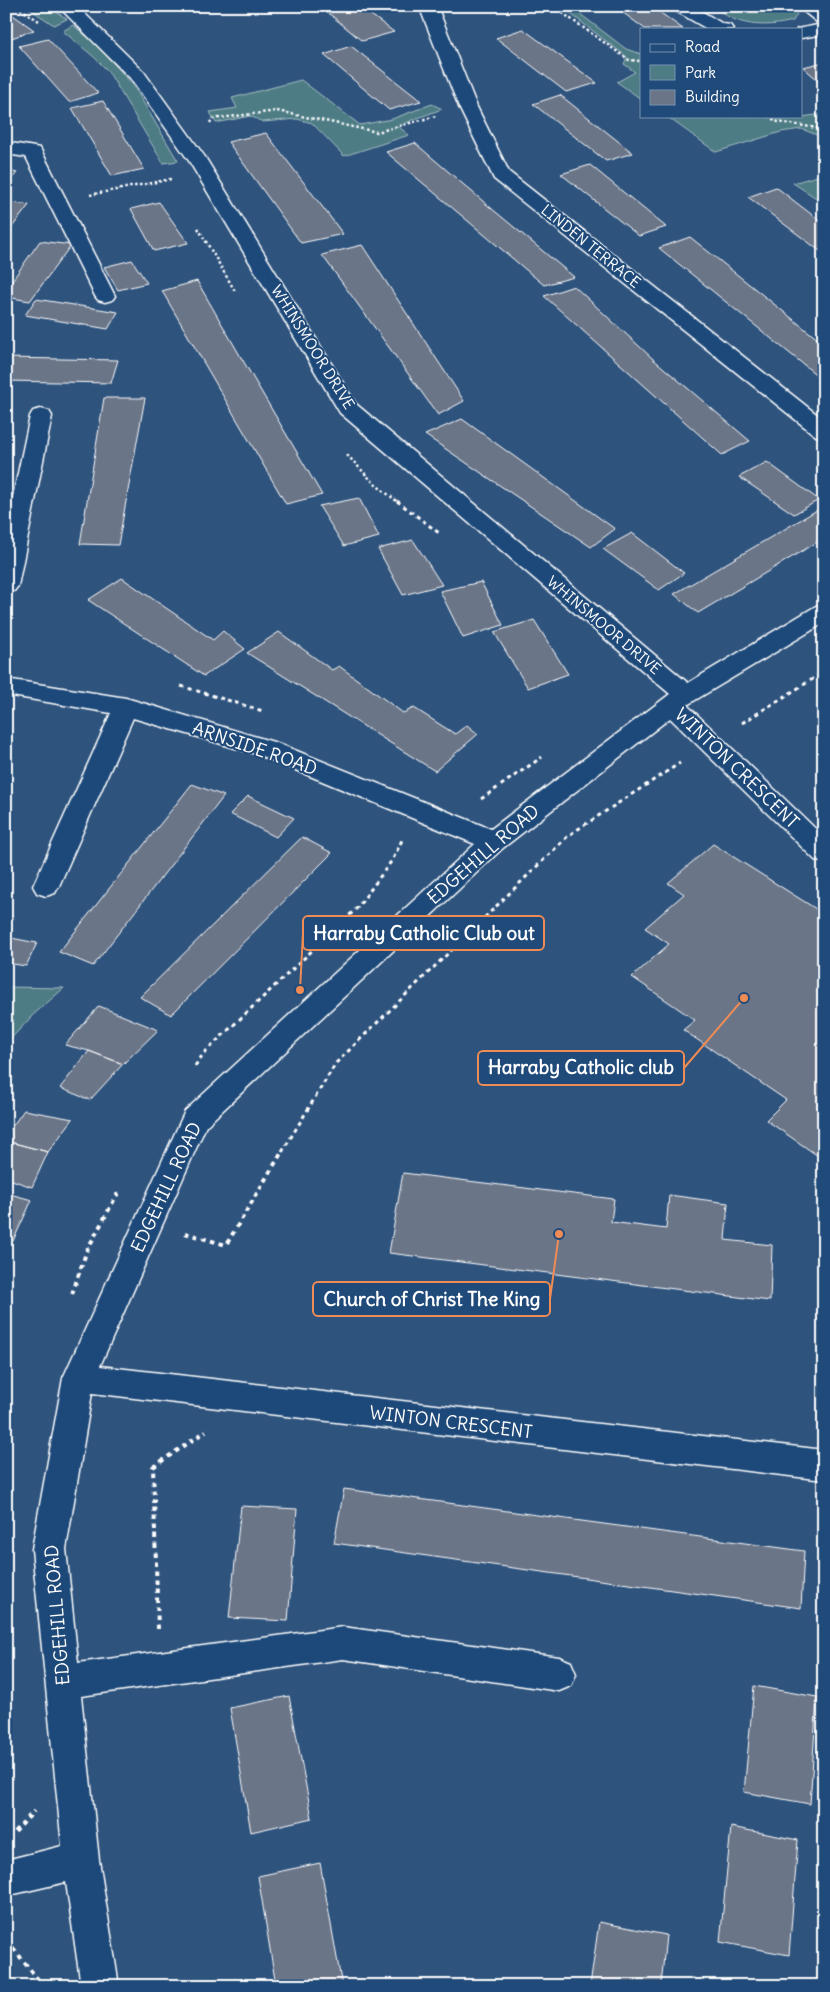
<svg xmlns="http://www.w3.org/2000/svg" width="830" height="1992" viewBox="0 0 830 1992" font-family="Delius,sans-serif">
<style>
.green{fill:#4e7c85;stroke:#a6bec2}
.building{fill:#6a7588;stroke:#fff}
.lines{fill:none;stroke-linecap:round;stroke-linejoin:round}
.minor-casing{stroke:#fff;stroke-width:3}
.path-far2{stroke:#fff;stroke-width:2.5;stroke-dasharray:2.5 2.5;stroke-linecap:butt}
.path-far1{stroke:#fff;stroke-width:3;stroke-dasharray:4 4;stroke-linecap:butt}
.path{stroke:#fff;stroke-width:4;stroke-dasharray:4.5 4.5;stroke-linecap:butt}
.minor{fill:#1f4a7a;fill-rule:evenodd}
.labels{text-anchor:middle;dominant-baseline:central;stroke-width:4;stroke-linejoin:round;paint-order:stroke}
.far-street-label{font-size:15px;fill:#fff;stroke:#1f4a7a}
.street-label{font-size:18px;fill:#fff;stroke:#1f4a7a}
.leader{fill:none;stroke:#ef8b55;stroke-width:2}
.callout-dot{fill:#ef8b55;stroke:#1f4a7a;stroke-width:2}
.callout{fill:#1f4a7a;stroke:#ef8b55;stroke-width:2}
.callout-label{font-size:19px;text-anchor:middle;font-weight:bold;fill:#fff}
</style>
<rect width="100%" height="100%" fill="#2e537d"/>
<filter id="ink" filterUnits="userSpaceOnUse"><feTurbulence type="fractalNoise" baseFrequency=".02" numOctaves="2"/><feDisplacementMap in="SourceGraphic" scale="10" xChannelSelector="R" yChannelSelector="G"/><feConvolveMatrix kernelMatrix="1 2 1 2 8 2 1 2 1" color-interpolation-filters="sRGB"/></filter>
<g filter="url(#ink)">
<!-- green -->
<path class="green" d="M25,6H48L67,19L54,25Z
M714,6H792L797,14L793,21C766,28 735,27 714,6Z
M571,7L626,49L641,54V99L617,82L635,72L624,64L627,57L563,8Z
M73,25L97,45L133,85L178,161L163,163L108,71L94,57L63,31Z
M301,80L360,125L392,119L432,104L442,109L412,120L399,127L409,135L344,156L312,123L297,119L263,122L250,116L216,123L210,112L237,108L232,98Z
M824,114V138L802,129L781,132L716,152L666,116H773L777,120Z
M824,174V203L793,183Z
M6,987L64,988L33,1015L6,1044Z"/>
<!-- building -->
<path class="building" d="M320,6H359L394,32L362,41Z
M614,6H651L683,29H645Z
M6,10L34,30L6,40Z
M523,29L597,83L566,92L496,38Z
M48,39L98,93L69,102L19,46Z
M351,46L421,101L389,110L324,55Z
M824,62V81L820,82L803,67Z
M560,95L633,153L606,161L533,104Z
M103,101L144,169L112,176L72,108Z
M266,133L343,234L301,243L228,142Z
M415,143L485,203L574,277L544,285L386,152Z
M590,165L666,227L639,236L561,174Z
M6,170L17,173L6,185Z
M776,187L824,224V254L748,197Z
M6,202L29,205L10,230L6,229Z
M159,202L188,243L154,251L131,209Z
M690,237L824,344V381L659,248Z
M40,241L71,245L30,301L6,297V289Z
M362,245L464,401L438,415L322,255Z
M132,260L147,283L118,290L104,267Z
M197,281L238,352L322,495L286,504L162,291Z
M574,286L652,358L750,441L722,455L544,296Z
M36,299L118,312L108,329L25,315Z
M6,358L118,360L111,383L6,381Z
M104,398H145L118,545L80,544Z
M462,419L615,529L591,547L425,435Z
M767,462L819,500L794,514L739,477Z
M359,498L379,537L344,546L319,506Z
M824,506V538L698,613L674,594Z
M632,533L684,573L659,590L603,549Z
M413,540L442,585L403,595L378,549Z
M122,578L213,640L223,631L245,649L204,676L88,600Z
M481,582L503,625L463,638L440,591Z
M534,620L568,674L528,688L494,632Z
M279,632L332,670L339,666L403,713L414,708L455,734L467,725L478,734L435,771L247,653Z
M192,784L224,796L93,966L59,952Z
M248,796L294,818L276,837L230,814Z
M302,837L332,853L171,1015L140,997Z
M713,844L824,914V1160L766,1120L786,1100L683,1030L695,1020L632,977L669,944L645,928L684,894L668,883Z
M6,937L37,943L26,966L6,963Z
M99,1006L158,1030L123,1064L89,1051L65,1045Z
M89,1051L123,1064L90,1100L60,1088Z
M24,1110L73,1119L48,1152L6,1141V1135Z
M6,1141L48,1152L32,1187L6,1178Z
M403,1173L614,1199L611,1222L666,1229L669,1195L728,1203L725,1240L772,1245L770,1301L389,1253Z
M6,1193L32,1200L13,1241L6,1239Z
M344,1489L804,1551L801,1608L334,1543Z
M241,1506L297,1509L288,1621L229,1618Z
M754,1686L817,1697L810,1804L744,1792Z
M289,1696L312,1818L251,1832L230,1708Z
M731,1827L798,1840L789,1955L720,1942Z
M320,1863L342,1986H276L258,1876Z
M599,1922L666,1935L661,1986H590Z"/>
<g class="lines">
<defs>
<path id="minor" d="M58,6H77L144,72L205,157L356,404L688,683L816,606L824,604V623L687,705L824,837V863L815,860L670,718L503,848L206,1126L100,1366L824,1450V1480L92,1393L66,1549L78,1663L343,1627L559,1657L571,1662L576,1674L571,1686L559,1691L343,1659L81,1696L99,1860L119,1986H81L66,1882L6,1896V1860L62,1846L32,1549L63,1378L185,1111L475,844L259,755L133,718L59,886L55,893L46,896L37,893L33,886L111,713L6,695V679L126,698L277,743L491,829L670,694L340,413L189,161L132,80Z
M419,6H437L477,107L509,172L824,420V438L816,436L494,179L459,107Z
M671,6H693L723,24L730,25L733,29H707L674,10Z
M797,6H818L824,11V34L801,38V29H797L823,24L818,23Z
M6,142L40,148L42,152L115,296L112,300L105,302L98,300L95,296L26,157L6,154Z
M41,409L49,411L52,416L18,586L14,591L6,594V530L30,416L33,411Z"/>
</defs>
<!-- minor casing -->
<use href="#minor" class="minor-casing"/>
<!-- path-far2 -->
<path class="path-far2" d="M16,6L39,21
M487,6L498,9L554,6
M554,7L629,60L641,61
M768,116L778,122L824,129
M210,123L212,119L277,111L377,132L436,116
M90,195L171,179
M198,228L235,291
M347,455L376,485L398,502"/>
<!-- path-far1 -->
<path class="path-far1" d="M397,501L439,533
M181,686L263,711
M742,723L824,672
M481,799L542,757
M195,1066L204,1053L357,908L393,859L402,840
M282,1152L336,1063L569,835L680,763"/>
<!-- path -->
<path class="path" d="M185,1233L226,1245L283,1150
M72,1294L87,1250L118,1193
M158,1629L153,1467L206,1431
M15,1832L34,1811
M6,1923L9,1943L40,1982L41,1986"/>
<!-- minor -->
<use href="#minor" class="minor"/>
</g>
</g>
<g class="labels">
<!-- far-street labels -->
<g class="far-street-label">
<text transform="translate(591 246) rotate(39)">LINDEN TERRACE</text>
<text transform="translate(313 347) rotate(58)">WHINSMOOR DRIVE</text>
<text transform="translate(604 625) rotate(40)">WHINSMOOR DRIVE</text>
</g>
<!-- street labels -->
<g class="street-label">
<text transform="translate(255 748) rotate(19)">ARNSIDE ROAD</text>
<text transform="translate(737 768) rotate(44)">WINTON CRESCENT</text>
<text transform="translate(483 854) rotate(-41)">EDGEHILL ROAD</text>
<text transform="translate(166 1187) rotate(-65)">EDGEHILL ROAD</text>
<text transform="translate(451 1422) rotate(7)">WINTON CRESCENT</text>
<text transform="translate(57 1615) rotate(-95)">EDGEHILL ROAD</text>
</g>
</g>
<!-- callouts -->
<path class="leader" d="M300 990L303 933M744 998L684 1068M559 1234L550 1299"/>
<g class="callout-dot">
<circle cx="300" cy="990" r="5"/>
<circle cx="744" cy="998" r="5"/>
<circle cx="559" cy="1234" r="5"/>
</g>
<g class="callout">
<rect x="303" y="916" width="241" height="34" rx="5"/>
<rect x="478" y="1051" width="206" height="34" rx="5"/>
<rect x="313" y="1282" width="237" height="34" rx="5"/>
</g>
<g class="callout-label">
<text x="424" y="940">Harraby Catholic Club out</text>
<text x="581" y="1074">Harraby Catholic club</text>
<text x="432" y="1306">Church of Christ The King</text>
</g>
<!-- margin -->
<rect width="830" height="1992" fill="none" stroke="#1f4a7a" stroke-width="25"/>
<rect x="12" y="12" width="805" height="1967" fill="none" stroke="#fff" stroke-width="2" filter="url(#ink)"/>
<!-- legend -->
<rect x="640" y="28" width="162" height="90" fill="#1f4a7a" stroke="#7992af"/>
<rect x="650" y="44" width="25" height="8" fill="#1f4a7a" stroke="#7992af"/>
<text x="685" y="52" font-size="15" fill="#ffffff">Road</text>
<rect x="650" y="65" width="25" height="15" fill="#4e7c85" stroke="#7992af"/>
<text x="685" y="78" font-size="15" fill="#ffffff">Park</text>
<rect x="650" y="90" width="25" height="15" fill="#6a7588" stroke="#7992af"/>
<text x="685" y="102" font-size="15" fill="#ffffff">Building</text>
</svg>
